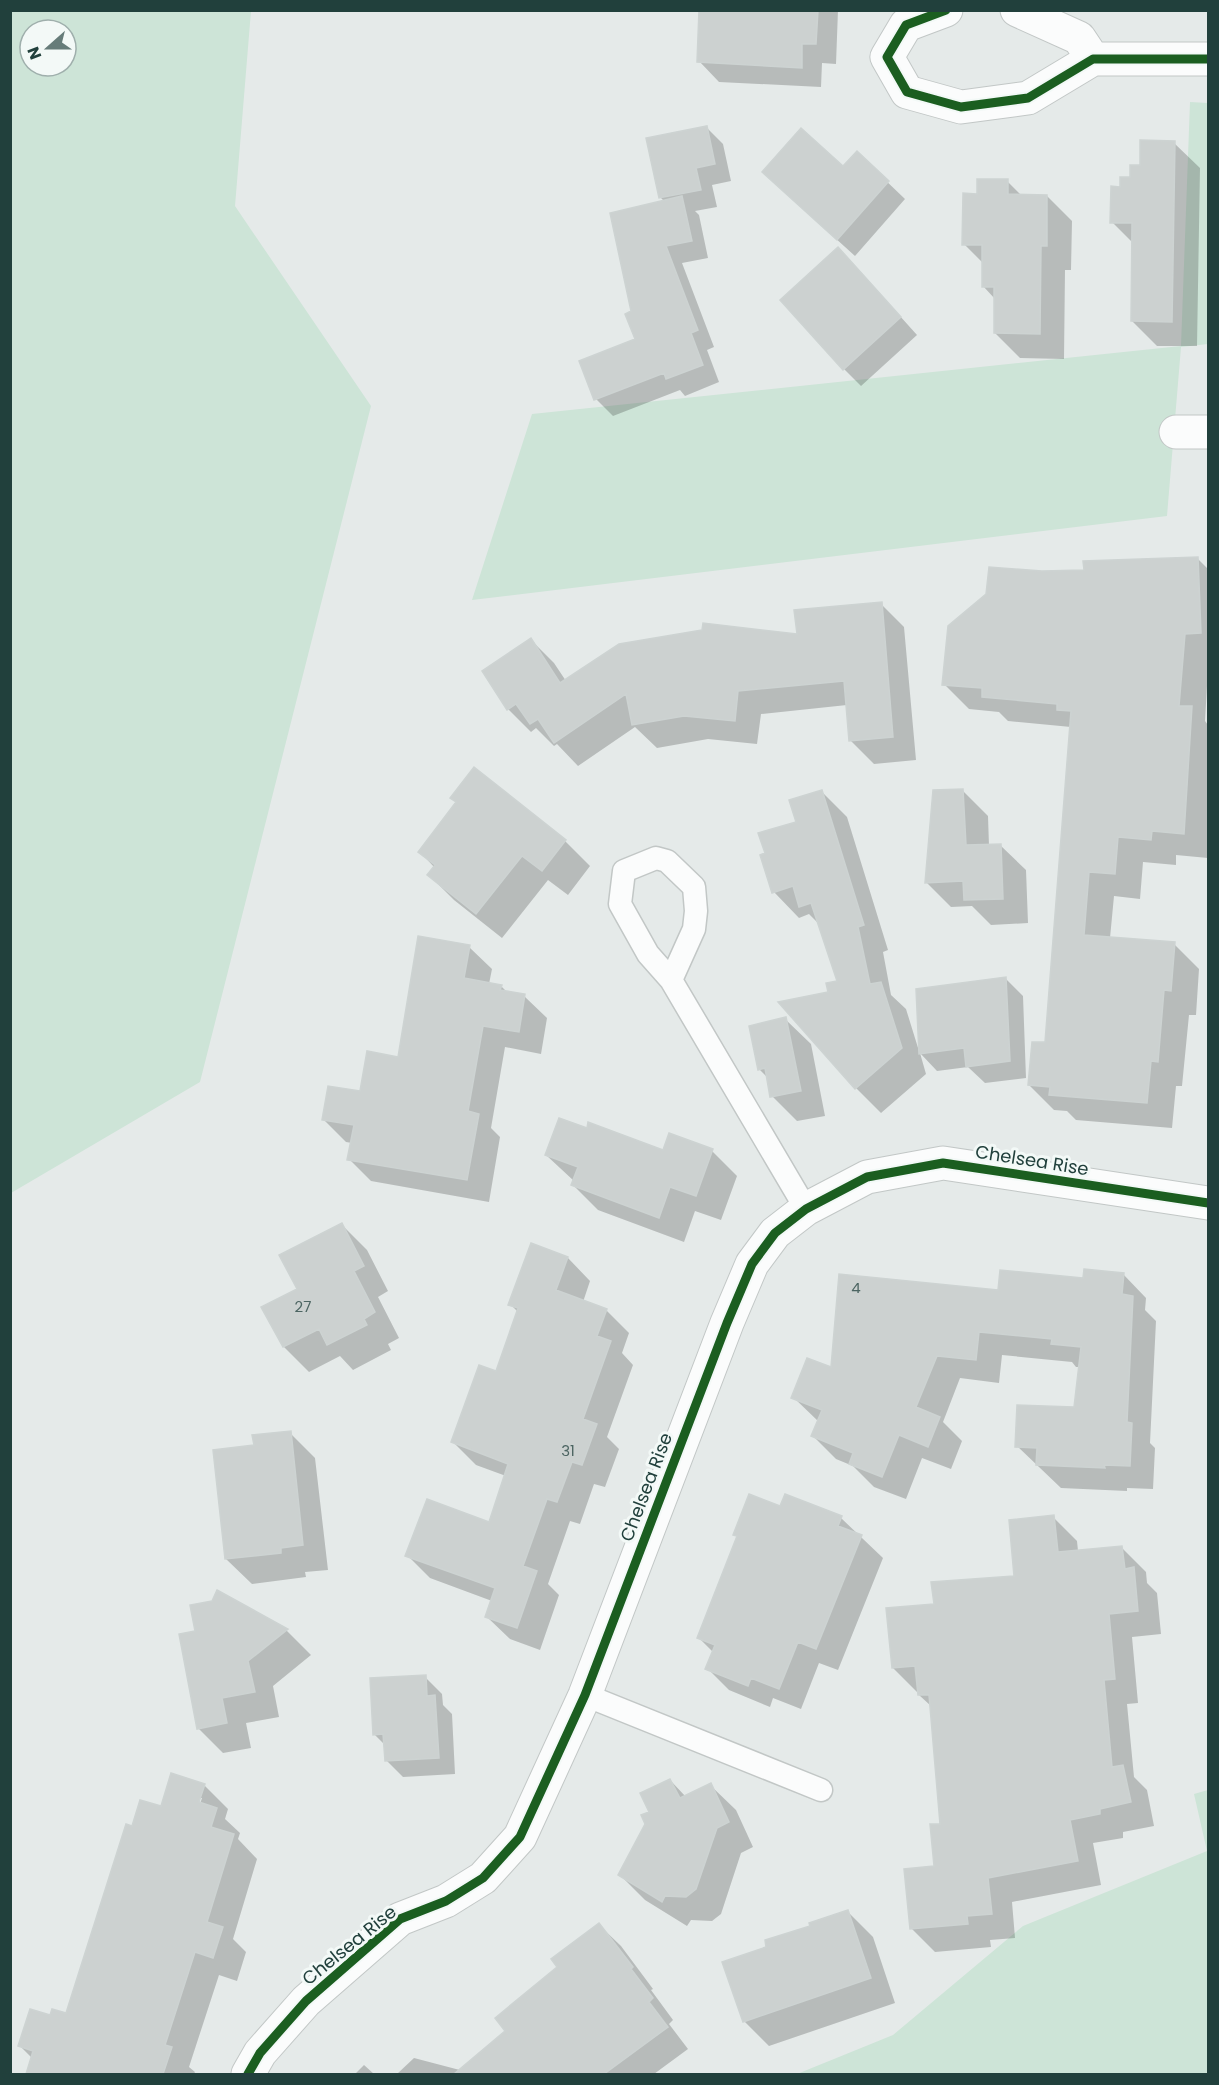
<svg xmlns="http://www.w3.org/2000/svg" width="1219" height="2085" viewBox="0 0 1219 2085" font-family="Poppins,sans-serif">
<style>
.green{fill:#cde4d7;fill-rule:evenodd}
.shadow{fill:#0003;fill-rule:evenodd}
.building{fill:#ccd1d0;stroke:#cdd3d2;stroke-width:1.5}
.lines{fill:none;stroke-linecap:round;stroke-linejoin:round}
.lane-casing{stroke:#c2c7c6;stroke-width:25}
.street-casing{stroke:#c2c7c6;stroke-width:35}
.lane{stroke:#fbfcfc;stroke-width:22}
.street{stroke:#fbfcfc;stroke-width:33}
.cycleway-casing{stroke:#f3f9f7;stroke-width:13}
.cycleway{stroke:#1b5e20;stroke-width:9}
.labels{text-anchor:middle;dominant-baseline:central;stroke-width:6;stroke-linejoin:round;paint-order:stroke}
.number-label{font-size:15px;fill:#4c6562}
.street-label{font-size:18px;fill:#21403c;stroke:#f3f9f7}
</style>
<rect width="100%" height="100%" fill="#e5eae9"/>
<!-- green -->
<path class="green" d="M10,11H251L235,206L371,406L200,1082L11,1193ZM30,30H66V66H30Z
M1190,102L1208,103V344L1181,347L1167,516L472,600L532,414L1181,346Z
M1208,1790V2074H797L893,2035L1023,1926L1207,1851L1194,1794Z"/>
<!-- shadow -->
<path class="shadow" d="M701,10H838L836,64L822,63L821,87L719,82L699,61Z
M706,127L723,144L731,181L712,185L717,207L695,211L699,215L708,258L682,263L714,347L707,350L719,382L685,396L680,390L613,416L596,399L637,340L633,312L665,202L661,198Z
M1174,143L1200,168L1197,346H1157L1132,321L1133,243L1112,222L1121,188L1142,167Z
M857,153L905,199L855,256L781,189L843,168Z
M1007,181L1022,196H1047L1072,221L1071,270H1065L1064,359L1020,358L995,333V299L983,286V263L964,244L979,195Z
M855,266L917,335L861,386L844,369Z
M1197,558L1208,569V669L1205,721L1208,725V858L1176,855V865L1143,862L1140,899L1114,896L1110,938L1174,944L1199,969L1196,1015H1189L1182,1086H1176L1172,1128L1076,1120L1067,1111L1054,1110L1029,1085L1046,1044L1071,727L1008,721L999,712L969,709L944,684L1042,573L1085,571Z
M881,604L904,627L916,760L874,764L851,741L847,705L761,714L757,744L708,739L657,748L635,727L578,766L557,744L554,746L536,728L531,732L508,709L531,640L554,663L566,681L799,636Z
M474,769L565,841L590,866L568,895L548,880L502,938L454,900L429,875L435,868L420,852L458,803Z
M963,791L988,816L989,846L1000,845L1026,870L1028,923L991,925L972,906L951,907L926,882Z
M822,792L847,817L888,950L883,952L891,995L906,1009L919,1051L1006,979L1023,996L1026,1078L985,1083L968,1067L937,1071L920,1053L926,1074L881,1113L856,1088L830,993L839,982L821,926L809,914L799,918L774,892L797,823Z
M469,947L492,969L489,984L501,986L508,993L524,996L547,1018L541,1054L505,1047L491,1128L500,1137L489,1202L371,1181L349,1159L352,1143L346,1142L323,1119L361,1093L399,1058Z
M785,1019L811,1044L825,1116L797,1121L772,1096L768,1078L759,1069Z
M712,1151L737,1176L721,1220L695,1211L684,1242L598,1210L573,1185L574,1181L546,1155Z
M342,1225L367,1250L388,1291L378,1297L399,1338L388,1344L391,1350L353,1370L340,1356L309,1372L284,1347L299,1290Z
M568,1258L590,1281L583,1302L606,1310L629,1333L622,1353L633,1365L607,1437L619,1449L605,1487L594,1484L580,1524L570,1521L548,1584L559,1595L540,1650L510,1639L487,1617L492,1601L430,1578L407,1555L490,1524L506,1476L476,1465L453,1442L496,1373L518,1312L510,1304Z
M1123,1274L1146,1298L1145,1310L1156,1321L1150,1443L1155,1448L1153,1489L1127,1488V1491L1061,1488L1017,1446L1076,1409L1080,1367H1076L1072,1362L1002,1355L999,1383L960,1378L943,1422L962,1441L951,1469L922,1458L906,1499L874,1487L853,1466L836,1459L813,1436L819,1422L793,1397L832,1370L999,1292Z
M290,1433L315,1458L328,1570L305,1572L306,1577L252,1584L226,1559L256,1446Z
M781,1508L841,1518L883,1558L838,1670L819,1663L801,1709L773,1698L770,1707L729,1690L707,1668L713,1652L699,1638L738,1538L735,1534Z
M1053,1517L1077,1541L1078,1551L1122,1548L1146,1572L1147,1583L1157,1593L1161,1634L1132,1637L1138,1703L1127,1704L1134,1777L1147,1790L1154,1826L1123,1832V1838L1093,1843L1101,1885L1012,1902L1015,1938L990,1940L991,1947L935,1952L911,1928L936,1868L941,1825L931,1706L919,1695V1691L917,1692L893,1668L935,1606L1016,1577Z
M217,1592L287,1631L311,1655L273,1686L279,1717L246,1723L251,1748L223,1753L198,1728L196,1633Z
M425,1677L442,1694L443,1705L452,1714L455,1774L403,1777L386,1760L385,1745L374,1734Z
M670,1780L686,1797L710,1785L736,1810L753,1847L741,1853L721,1914L712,1921L691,1920L687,1926L645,1900L620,1875L651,1812Z
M204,1785L228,1809L225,1819L240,1833L238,1839L257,1859L233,1939L246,1952L237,1981L219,1975L189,2067L195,2072L194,2074H27L32,2058L20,2046L51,2017L67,2015L133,1827L162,1808ZM199,1798H202L198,1810Z
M848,1912L873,1937L895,2003L769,2046L744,2021L768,1948Z
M599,1925L621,1946L653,1989L651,1990L673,2020L669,2024L688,2049L654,2074H497L484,2051L507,2031Z
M414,2058L475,2074H397Z
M364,2065L374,2074H355Z"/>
<!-- building -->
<path class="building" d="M699,10H818L816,44H802V68L697,62Z
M707,126L715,164L696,168L701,190L659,198L646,138Z
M801,128L843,166L857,151L889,181L837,240L762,172Z
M1140,140L1175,141L1172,322L1131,321L1132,223H1110L1111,186L1120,187V177H1130V165H1140Z
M977,179H1008V194L1047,195V246H1041L1040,334L994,333V287H982V245H962L963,193L977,194Z
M682,196L692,241L666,246L698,330L691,333L703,365L666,379L664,373L594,400L579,361L635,339L625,314L631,311L610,213Z
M838,247L901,317L843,370L780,300Z
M1198,557L1201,633L1185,634L1179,706H1192L1184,834L1152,831L1151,840L1118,837L1115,874L1089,872L1084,935L1175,942L1171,991L1164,990L1158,1062L1151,1061L1147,1103L1049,1095L1050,1087L1028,1085L1032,1042H1045L1071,711L1057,710V704L982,697V688L942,685L948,626L986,594L989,567L1042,571L1084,570L1083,561Z
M882,602L893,737L849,741L844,681L738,691L735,721L684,716L632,725L626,694L554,743L538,719L530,724L516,704L507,710L482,671L531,638L560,683L619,644L702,630L703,623L797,634L794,610Z
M474,767L566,840L542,871L522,856L476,914L427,875L435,865L418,852L456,802L450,798Z
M963,789L966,845L1001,844L1003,899L964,900L963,881L925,883L933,790Z
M822,790L864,925L858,927L870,984L881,982L902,1048L855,1089L778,1002L828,992L826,983L837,981L811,903L799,907L793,886L772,893L760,855L765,853L758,833L796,822L789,800Z
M418,936L470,945L464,978L502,985L500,990L525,994L519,1032L483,1026L468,1111L479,1114L467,1180L347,1160L354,1125L322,1120L328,1086L360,1091L367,1051L398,1057Z
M1006,977L1010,1061L966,1067L964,1048L919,1054L916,989Z
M786,1017L801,1091L770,1097L765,1068L758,1070L749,1026Z
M559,1118L587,1128L588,1122L663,1150L669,1133L713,1149L696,1196L670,1187L659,1218L571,1185L578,1167L545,1155Z
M342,1223L364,1266L354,1271L375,1312L364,1319L367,1325L327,1345L319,1329L283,1347L261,1307L297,1289L279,1255Z
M531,1243L568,1257L556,1290L607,1309L597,1336L611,1341L583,1419L597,1424L582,1465L572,1462L557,1502L547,1499L523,1566L537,1571L517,1628L485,1617L495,1588L405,1556L427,1499L489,1522L508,1464L451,1442L479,1365L496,1371L518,1308L508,1305Z
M1084,1269L1124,1273L1122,1294L1133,1296L1127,1422L1132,1423L1130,1466L1104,1465L1105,1468L1036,1465L1037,1448L1015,1447L1017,1405L1074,1407L1081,1347L1051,1344L1052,1339L979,1332L976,1360L937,1356L916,1407L940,1417L928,1447L899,1435L882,1477L849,1464L853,1453L811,1436L822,1410L791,1398L807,1358L831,1367L839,1274L998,1290L1000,1270L1083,1278Z
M291,1431L303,1545L281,1548V1553L225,1559L213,1450L254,1445L252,1435Z
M749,1494L780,1506L785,1494L842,1516L838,1526L862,1535L816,1649L798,1642L779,1689L751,1678L748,1686L705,1669L715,1645L697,1638L737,1536L733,1535Z
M1054,1515L1058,1552L1122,1546L1125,1569L1134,1567L1138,1611L1109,1614L1115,1679L1104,1680L1112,1767L1123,1765L1131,1802L1100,1809V1814L1070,1820L1078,1861L988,1878L992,1914L967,1916L968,1924L910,1929L904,1869L934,1866L930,1824H940L929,1695H918L915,1666L892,1668L886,1608L934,1604L931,1582L1014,1576L1009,1520Z
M217,1590L288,1629L248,1661L255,1692L222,1698L227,1723L197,1729L179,1634L195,1631L190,1605L212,1601Z
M426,1675L427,1696L435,1695L439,1758L385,1761L383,1734L373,1735L370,1678Z
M171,1773L205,1784L199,1802L217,1808L211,1827L234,1834L207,1922L223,1927L213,1958L195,1952L165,2045L172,2047L163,2074H26L33,2051L18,2046L30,2009L50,2015L52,2009L66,2013L126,1824L132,1826L140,1800L161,1806Z
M670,1779L680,1798L711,1783L729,1822L717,1828L696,1889L686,1897L665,1896L662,1902L618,1875L645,1824L641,1815L649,1812L640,1793Z
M848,1910L871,1978L743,2022L722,1962L766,1947L765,1940L810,1926L809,1923Z
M599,1923L633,1967L631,1969L653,1998L649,2002L668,2027L604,2074H454L505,2031L495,2018L557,1967L551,1959Z"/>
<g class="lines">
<defs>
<path id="lane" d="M671,980L694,929L696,911L694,887L667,861L656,858L624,871L620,904L648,954L671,980L806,1209
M585,1695L821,1790"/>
<path id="street" d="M946,10L906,25L887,57L907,92L961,107L1028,98L1093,59H1208
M1017,10L1079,38L1093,59
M1176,432H1208
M248,2074L260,2053L306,2001L400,1919L446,1901L483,1878L520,1837L585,1695L727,1323L752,1264L775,1233L806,1209L867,1177L943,1163L1208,1203"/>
</defs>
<!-- lane casing -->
<use href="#lane" class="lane-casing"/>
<!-- street casing -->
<use href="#street" class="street-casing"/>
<!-- lane -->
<use href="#lane" class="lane"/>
<!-- street -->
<use href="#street" class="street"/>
<defs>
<path id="cycleway" d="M946,10L906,25L887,57L907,92L961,107L1028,98L1093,59H1208
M248,2074L260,2053L306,2001L400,1919L446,1901L483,1878L520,1837L585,1695L727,1323L752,1264L775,1233L806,1209L867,1177L943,1163L1208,1203"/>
</defs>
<!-- cycleway casing -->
<use href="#cycleway" class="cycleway-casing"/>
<!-- cycleway -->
<use href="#cycleway" class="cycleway"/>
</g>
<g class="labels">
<!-- number labels -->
<g class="number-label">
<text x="856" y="1287">4</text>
<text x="303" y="1306">27</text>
<text x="568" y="1450">31</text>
</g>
<!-- street labels -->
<g class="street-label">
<text transform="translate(1032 1160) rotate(9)">Chelsea Rise</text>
<text transform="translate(646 1487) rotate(-69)">Chelsea Rise</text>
<text transform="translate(349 1945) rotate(-39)">Chelsea Rise</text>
</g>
</g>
<!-- border -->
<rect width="1219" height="2085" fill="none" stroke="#21403c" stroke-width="24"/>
<!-- north arrow -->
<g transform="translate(48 48) rotate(249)"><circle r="28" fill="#f3f9f7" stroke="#9fafac" stroke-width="1.5"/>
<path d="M0-4.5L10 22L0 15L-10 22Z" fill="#667c79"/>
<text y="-9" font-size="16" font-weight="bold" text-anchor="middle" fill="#21403c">N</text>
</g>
</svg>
